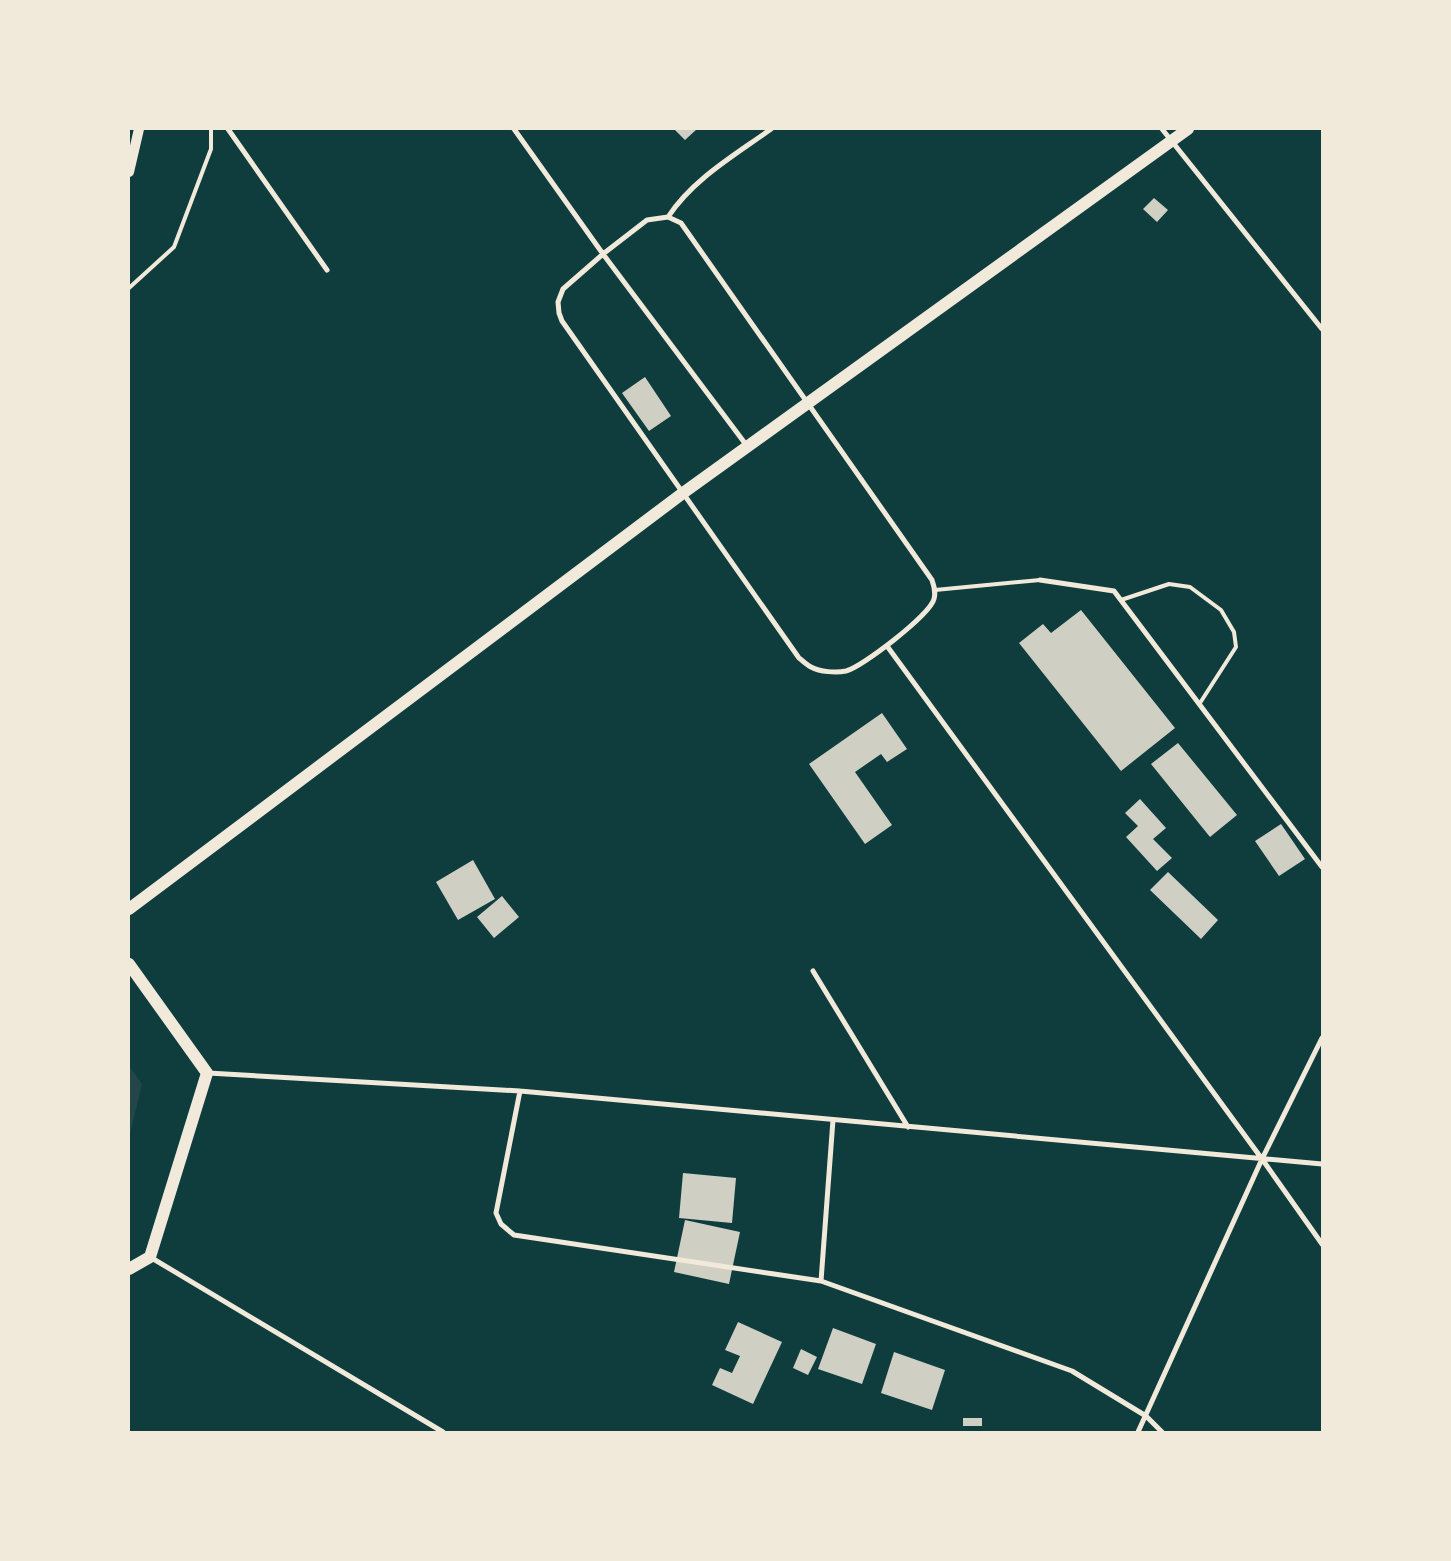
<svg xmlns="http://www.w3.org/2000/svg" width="1451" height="1561" viewBox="0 0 1451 1561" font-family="Karla,sans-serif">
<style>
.green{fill:#244646}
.building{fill:#cfcfc3}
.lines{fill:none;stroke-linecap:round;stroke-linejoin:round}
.service{stroke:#f1e9da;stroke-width:4}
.minor{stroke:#f1e9da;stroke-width:5}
.secondary{stroke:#f1e9da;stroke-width:10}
.primary{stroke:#f1e9da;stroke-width:12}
</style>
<rect width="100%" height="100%" fill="#0f3d3e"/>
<!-- green -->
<path class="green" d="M129,1066L142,1084L129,1138Z"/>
<!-- building -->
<path class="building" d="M674,129H697L685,140Z
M1154,198L1168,210L1157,222L1143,209Z
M645,377L671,416L649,431L622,393Z
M1081,610L1175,728L1121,771L1019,643L1043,624L1051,633Z
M882,713L907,749L887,762L881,754L855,772L892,825L865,844L809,764Z
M1178,743L1237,815L1210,837L1151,764Z
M1140,799L1166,828L1153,839L1172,858L1157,871L1126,837L1138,826L1125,813Z
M1281,824L1305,859L1279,876L1255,841Z
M473,860L495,899L458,920L436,882Z
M1168,872L1218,920L1201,939L1150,890Z
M502,896L519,917L494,938L477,917Z
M683,1173L736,1178L732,1223L679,1218Z
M685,1220L740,1232L729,1284L674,1272Z
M738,1322L782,1342L753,1404L712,1385L720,1368L732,1373L740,1356L725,1350Z
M833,1328L876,1344L862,1384L818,1369Z
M801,1349L817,1357L808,1375L793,1368Z
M894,1352L945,1370L932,1410L881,1393Z
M963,1418H982V1426H963Z"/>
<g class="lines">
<!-- service -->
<path class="service" d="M129,288L174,247L211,149V129
M935,590L1040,580
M1121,600L1169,584L1190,587L1221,610L1234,632L1236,647L1200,703"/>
<!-- minor -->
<path class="minor" d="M228,129L327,270
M514,129L603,254L747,446
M1162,129L1322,329
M668,217L681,223L932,580C934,586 936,592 934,599C930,615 862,667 846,671C836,673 820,672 811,667C807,665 803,661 799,658L562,321L559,313L558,302L563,289L603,254L647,220Z
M668,217C693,179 735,155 771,129
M1040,580L1114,591L1322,867
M887,646L1262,1159L1322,1244
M813,971L908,1127
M208,1073L520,1091L1322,1164
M520,1091L496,1213L501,1224L514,1235L821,1281L1072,1371L1146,1416L1162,1432
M150,1257L443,1432
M821,1281L833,1120
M1138,1432L1262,1159L1322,1038"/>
<!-- secondary -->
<path class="secondary" d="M129,172L139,129"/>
<!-- primary -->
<path class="primary" d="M129,909L683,493L1188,129
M129,964L207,1073L150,1257L129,1269"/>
</g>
<!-- border -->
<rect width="1451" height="1561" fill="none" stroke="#f1e9da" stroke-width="260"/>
</svg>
